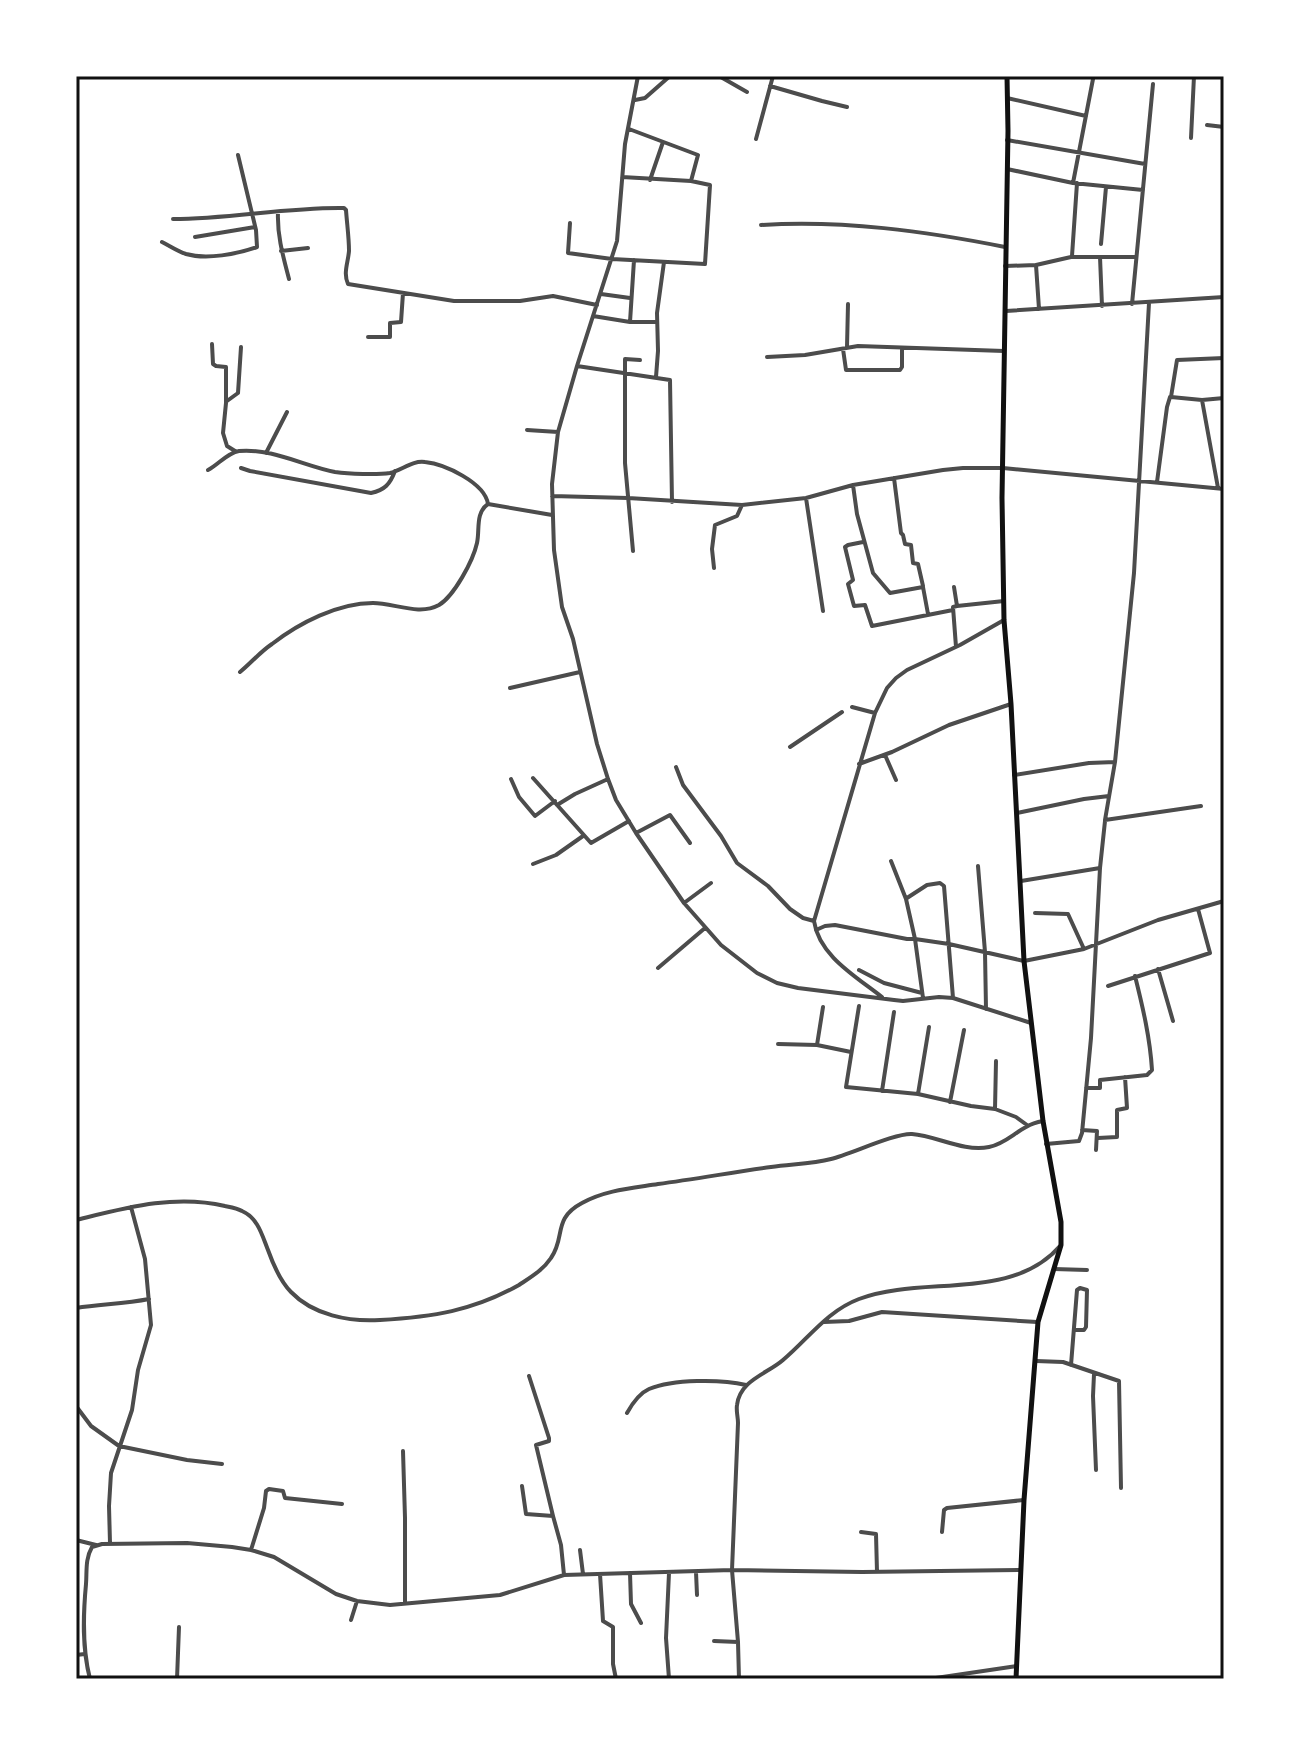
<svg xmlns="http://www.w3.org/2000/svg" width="1300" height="1755" viewBox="0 0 1300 1755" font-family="Helvetica,sans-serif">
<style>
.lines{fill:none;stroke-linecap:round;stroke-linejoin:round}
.minor{stroke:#4c4c4c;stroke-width:4}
.secondary{stroke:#111;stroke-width:5}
.neatline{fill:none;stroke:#111;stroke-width:3}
</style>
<rect width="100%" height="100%" fill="#fff"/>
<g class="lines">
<!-- minor -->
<path class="minor" d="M638,76L625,144L617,241L577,366L558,432L552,484L554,550L562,607L573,639L597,744L608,779L616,800L636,833L684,903L721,945L757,973L777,983L798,988L894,1000L903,1001L939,997L953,998L1031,1023
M719,76L747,92
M770,86L822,101L847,107
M1007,98L1086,116
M635,100L645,98L670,76
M1207,125L1224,127
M629,129L698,155L691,181
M1191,138L1194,76
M756,139L773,76
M1007,140L1145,164
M1007,169L1073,183L1143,190
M650,180L663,142
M1073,183L1093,79
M278,212C277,235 283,256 289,279
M173,219C230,219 287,207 344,208L346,210C347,224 349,238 349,251C348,263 343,273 348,284L454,301H520L553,296L597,305
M570,223L568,253L612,259L705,264L710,185L691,181L622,177
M761,225C843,220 925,231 1005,247
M195,237L255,227
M162,242C170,246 177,251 186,254C207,260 237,254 257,247L256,230L238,155
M1101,244L1106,187
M281,251L308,248
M1072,256L1077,183
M1100,257L1102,306
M1036,265L1071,257H1136
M1005,266L1036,265L1039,309
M601,294L630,298
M1149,303L1134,573L1115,762L1105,820L1201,806
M1132,304L1153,84
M1006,311L1224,297
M593,316L630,322L634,260
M630,322H657
M368,337H390V323L401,322L403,293
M212,344L213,364L216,366L226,367V403L223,433L227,446L235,451
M847,347L848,304
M843,349L846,370H900L902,367V348
M767,357L805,355L858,346L1004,351
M1224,358L1177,360L1171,397L1202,400L1224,398
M577,366L670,380L672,502
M656,377L658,351L657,313L664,262
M1202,400L1218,488
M227,401L238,393L241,347
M527,430L558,432
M266,453L287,412
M241,468L250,471L371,493C385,490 390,484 395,471
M208,470C218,465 227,453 239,451C272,448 304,466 335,472C349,474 377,475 390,473C402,470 413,460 425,462C445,464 485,483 488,504
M894,478L901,533L903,535L905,544L911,545L913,563L918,564L923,586
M1157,482L1167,407L1170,397
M853,485L857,514L873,573L890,593L923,587L928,614
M552,496L628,498L742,505L806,498L853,485L943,470L963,468H1003L1224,489
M806,498L823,611
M863,542L848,545L845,547L853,580L848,584L854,606L865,605L872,626L953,610
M633,551L625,463V359L640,360
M714,568L712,549L715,525L737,516L742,505
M954,587L957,606L953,607L956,647
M957,606L1004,601
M240,672C251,663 260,652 272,644C299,623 338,603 373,603C394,603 419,616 439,605C454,596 473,561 477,543C480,530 475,513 488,504L552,515
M510,688L580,672
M852,707L875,713
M790,747L842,712
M885,755L896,780
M859,764L892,752L949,725L1011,704
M676,767L683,785L721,836L737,863L768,886L790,909L803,918L814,921
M1014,775L1089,763L1115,762
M533,778L591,843L629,821
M511,779L519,797L535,816L555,801
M557,805L575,794L608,779
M1017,813L1084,799L1109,796
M636,833L670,815L690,843
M891,861L906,899L915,939L949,944L1024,961L1084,949L1158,920L1224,901
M533,864L556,855L583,836
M978,866L985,952L986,1009
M1021,881L1100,868
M907,898L927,885L940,883L944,886L953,998
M684,903L711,883
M1035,913L1068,914L1084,949
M816,930L825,926L835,925L907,939H915L923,998
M658,968L705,928
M1158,969L1173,1021
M859,970L884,983L922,993
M1108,986L1210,953L1198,909
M882,997C857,977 819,956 814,921L875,713L887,688L896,678L907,670L960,645L1004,620
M859,1006L846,1087L918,1094L971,1106L995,1109L1016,1117L1027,1125
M778,1044L817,1045L851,1052
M817,1045L823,1007
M1086,1088H1100V1080L1147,1075L1152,1070C1150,1038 1143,1008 1135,976
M882,1091L894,1012
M918,1094L929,1027
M950,1102L964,1030
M995,1109L996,1061
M1082,1130L1097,1131L1096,1150
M1098,1138L1117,1137V1110L1127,1108L1125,1077
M1046,1144L1079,1141L1082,1133L1091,1038L1100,868L1105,821
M76,1220C125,1208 174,1194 225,1206C230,1207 237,1208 242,1211C258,1218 262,1235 268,1250C273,1264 280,1281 291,1292C313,1315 349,1322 380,1320C432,1317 473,1311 519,1285C531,1277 543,1270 551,1258C566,1237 552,1219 582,1203C605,1190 633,1188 658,1184C696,1179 734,1172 771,1167C791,1164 812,1164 831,1159C851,1154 895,1133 912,1134C937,1136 963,1152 989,1147C1004,1144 1013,1134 1026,1127C1031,1124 1037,1122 1043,1121
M1054,1269L1087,1270
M76,1308C101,1304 124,1304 149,1299
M824,1322L849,1321L882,1312L1037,1322
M1036,1361L1063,1362L1119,1381L1121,1488
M1071,1365L1077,1290L1080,1288L1087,1290L1086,1327L1084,1330H1074
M1094,1374L1093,1396L1096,1470
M529,1376L549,1438V1441L536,1445L553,1516
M76,1406L91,1426L119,1446L187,1460L222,1464
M627,1413C632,1404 640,1393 649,1389C673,1379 721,1379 746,1385
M403,1451L405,1518V1604
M522,1486L526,1514L553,1516L561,1545L564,1575
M861,1532L876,1534L877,1572
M942,1532L944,1510L947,1508L1024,1500
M76,1540L96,1545
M110,1543L109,1506L111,1473L132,1410L138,1370L151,1325L145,1259L131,1207
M251,1550L264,1508L266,1491L269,1489L283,1491L285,1498L342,1504
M580,1550L583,1574
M696,1572L697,1595
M630,1573L631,1604L641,1623
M600,1574L603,1621L613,1627V1664L616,1679
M351,1620L357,1601
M714,1641L738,1642
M76,1655L85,1654
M90,1679C82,1648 83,1616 86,1584C87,1572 85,1559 92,1547L102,1544L187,1543L232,1547L251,1550L274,1557L336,1594L357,1601L390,1605L500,1595L564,1575L732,1570L862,1572L1021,1570
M177,1679L179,1627
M669,1679L666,1638L669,1573
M739,1679L738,1642L732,1570L738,1423C738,1417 736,1411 737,1405C740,1380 767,1374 783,1360C808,1339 827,1311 859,1299C921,1275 1012,1302 1060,1246
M929,1679L1017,1666"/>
<!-- secondary -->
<path class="secondary" d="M1007,76L1008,131L1002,498L1004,620L1011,704L1024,961L1043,1121L1061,1222V1245L1038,1322L1024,1500L1016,1679"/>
</g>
<!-- border -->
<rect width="1300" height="1755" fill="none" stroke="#ffffff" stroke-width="156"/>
<rect x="78" y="78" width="1144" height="1599" class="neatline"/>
</svg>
